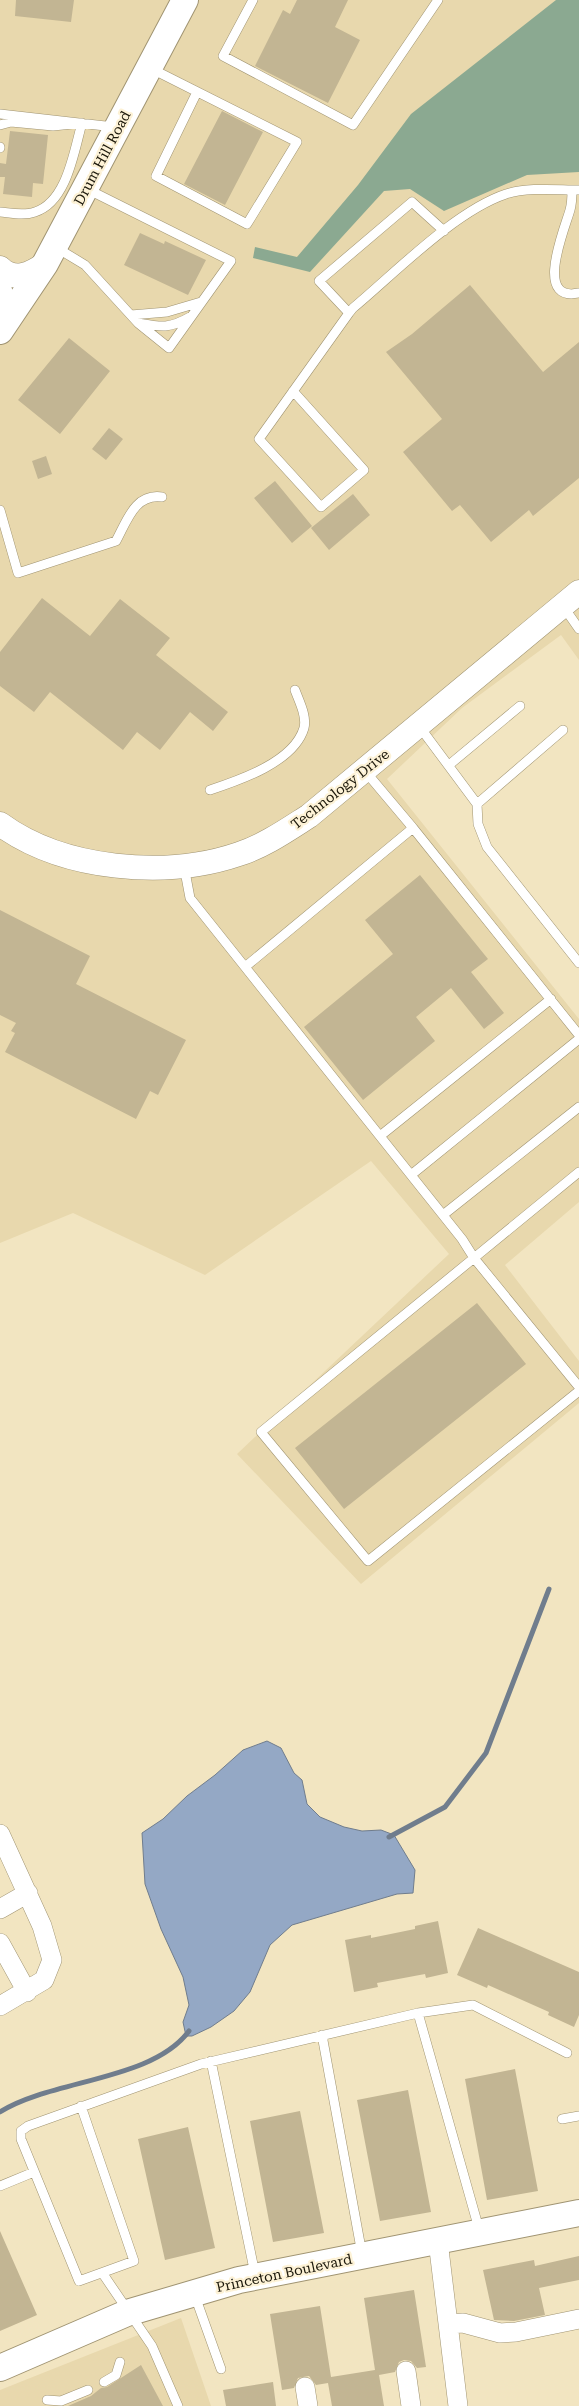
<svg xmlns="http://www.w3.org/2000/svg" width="579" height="2406" viewBox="0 0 579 2406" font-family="'Roboto Serif',serif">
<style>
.built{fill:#e8d8ad}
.forest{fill:#8ba991}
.water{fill:#94a8c5;stroke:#707d8d}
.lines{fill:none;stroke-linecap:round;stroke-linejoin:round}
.stream{stroke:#707d8d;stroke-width:5}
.building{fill:#c2b593}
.service-casing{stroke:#a09472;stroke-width:10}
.minor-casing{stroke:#a09472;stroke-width:20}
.tertiary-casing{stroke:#a09472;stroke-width:25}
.secondary-casing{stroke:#a09472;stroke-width:28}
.service{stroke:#fff;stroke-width:9}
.minor{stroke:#fff;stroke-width:19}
.tertiary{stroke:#fff;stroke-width:24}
.secondary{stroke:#fff;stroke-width:26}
.labels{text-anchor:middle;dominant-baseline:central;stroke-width:4.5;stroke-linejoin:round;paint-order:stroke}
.street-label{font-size:14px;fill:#1c180b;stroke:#fdf2d6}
</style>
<rect width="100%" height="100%" fill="#f2e5c1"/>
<!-- built -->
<path class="built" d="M0,0H579V660L561,635L462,708L387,779L579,1019V1202L505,1265L579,1361V1403L361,1584L237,1454L449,1254L371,1161L205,1275L73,1213L0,1243Z
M181,2318L211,2406H0V2390Z"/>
<!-- forest -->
<path class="forest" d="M556,0H579V172L527,175L444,211L410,189L384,191L310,272L253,258L255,247L297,257L358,185L411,114Z"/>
<!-- water -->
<path class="water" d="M267,1741L281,1748L294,1773L302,1780L307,1804L320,1817L344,1827L362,1831L381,1830L394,1835L415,1870L413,1893L397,1894L292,1925L270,1945L250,1992L234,2011L211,2027L192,2036H186L183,2022L189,2005L183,1977L161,1929L145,1884L142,1833L163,1819L187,1796L215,1775L243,1750Z"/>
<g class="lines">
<!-- stream -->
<path class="stream" d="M389,1837L445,1807L486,1753L549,1589
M0,2112C53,2079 152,2081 189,2031"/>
</g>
<!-- building -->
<path class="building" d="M16,0H74L71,22L15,16Z
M297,0H348L335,27L360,40L328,103L255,66L283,10L290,14Z
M222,111L263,132L225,205L184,184Z
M10,131L48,135L43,184L33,183L32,197L3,194L5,177H0V163L6,164Z
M140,233L164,244L165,241L206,260L188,295L124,265Z
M470,285L543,372L579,342V478L533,516L529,510L491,542L460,505L452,511L403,452L442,419L386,352L412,334Z
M69,338L110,371L60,434L18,400Z
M109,428L123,439L106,460L92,449Z
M46,456L52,474L38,479L32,461Z
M275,481L312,526L292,543L254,498Z
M353,494L370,515L329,550L311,528Z
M42,598L90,636L120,599L170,638L156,655L228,712L213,731L190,712L160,750L137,732L123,750L50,692L34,712L0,686V652Z
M420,875L488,959L471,972L504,1013L484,1029L451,988L416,1017L435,1041L363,1100L304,1027L393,954L365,920Z
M0,910L90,956L76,984L186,1040L158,1095L150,1091L136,1119L5,1052L15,1033L11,1031L16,1023L0,1015Z
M477,1303L526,1364L344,1509L295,1448Z
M438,1921L448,1973L426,1978L425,1974L377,1983L378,1987L354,1992L345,1940L371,1935V1938L415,1929V1926Z
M478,1928L579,1972V2015L574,2027L548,2015L549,2012L488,1985L487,1988L457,1975Z
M515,2069L538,2191L487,2200L465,2079Z
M408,2090L431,2212L380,2221L357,2100Z
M300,2111L324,2233L273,2242L250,2121Z
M188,2127L215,2248L165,2260L138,2139Z
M0,2231L37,2315L0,2331Z
M579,2256V2280L539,2288L545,2315L514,2321L494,2320L483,2270L534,2260L535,2266Z
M414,2290L426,2367L417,2368L411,2361L404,2360L399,2362L395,2372L379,2375L384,2406H332L328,2383L316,2385L309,2376L298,2378L294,2388L282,2390L270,2314L320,2306L331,2377L375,2370L364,2298Z
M141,2365L163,2406H68L91,2396L101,2388L107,2387Z
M273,2382L276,2406H226L223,2390Z"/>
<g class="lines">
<defs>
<path id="service" d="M253,0L223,56L353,125L438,0
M150,68L297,142L247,224L156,176L197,92
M0,114L114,127
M0,125L11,122L53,126L82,123C74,151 67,202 35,212C24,216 11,213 0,212
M0,147V148
M572,190C572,197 572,203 570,210C565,228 533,303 579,293
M57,248L85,265L138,323L169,348L231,261L87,189
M349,313L319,281L412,202L444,231
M131,315L167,312L201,302
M138,323C161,327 169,329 190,317
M293,391L364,470L321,507L259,439L349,313L353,308C395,273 455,211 506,194C529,187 556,190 579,190
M0,510L18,573L116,541C127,521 135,493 162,497
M563,606L579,629
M419,726L477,804L478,824L487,847L579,963
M449,765L520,706
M365,771L413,828L245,967L462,1239L474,1258L261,1432L368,1561L579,1391
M210,790C240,780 294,762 304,728C307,716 299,701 295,690
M477,804L563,730
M413,828L579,1035
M184,866L190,898L245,967
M380,1136L551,999
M579,1172L474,1258L579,1387
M411,1175L579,1039
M443,1215L579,1107
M418,2013L479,2229
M322,2035L362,2254
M211,2061L255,2274
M81,2106L134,2261L79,2281L21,2139V2131L28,2126L201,2064L418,2013L473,2005L567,2053
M562,2119L579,2116
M0,2186L34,2172
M103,2274L152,2346L178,2406
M195,2296L221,2369
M104,2382L116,2375L120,2362
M47,2400L61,2401L88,2390"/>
<path id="minor" d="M0,1834L42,1926L52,1960L44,1980L0,2006
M0,1909L28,1893
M0,1943L27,1992
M438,2241L458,2406
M449,2324L463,2323L500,2333L516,2332L579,2319
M406,2371L411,2406
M305,2387L308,2406"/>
<path id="tertiary" d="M0,268C14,282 31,274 45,264
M0,291L6,308L12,313
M0,824C63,870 166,879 239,854C264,846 287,830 309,816L579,592"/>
<path id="secondary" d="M0,331L45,264L185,0
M0,2368L127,2313L239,2280L579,2213"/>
</defs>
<!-- service casing -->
<use href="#service" class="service-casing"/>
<!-- minor casing -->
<use href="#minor" class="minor-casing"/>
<!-- tertiary casing -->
<use href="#tertiary" class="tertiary-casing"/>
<!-- secondary casing -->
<use href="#secondary" class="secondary-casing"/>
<!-- service -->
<use href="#service" class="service"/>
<!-- minor -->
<use href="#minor" class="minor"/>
<!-- tertiary -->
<use href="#tertiary" class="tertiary"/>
<!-- secondary -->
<use href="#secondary" class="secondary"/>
</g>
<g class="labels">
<!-- street labels -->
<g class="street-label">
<text transform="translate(102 158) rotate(-62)">Drum Hill Road</text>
<text transform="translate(340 789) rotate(-38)">Technology Drive</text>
<text transform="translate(284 2273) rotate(-12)">Princeton Boulevard</text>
</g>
</g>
</svg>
